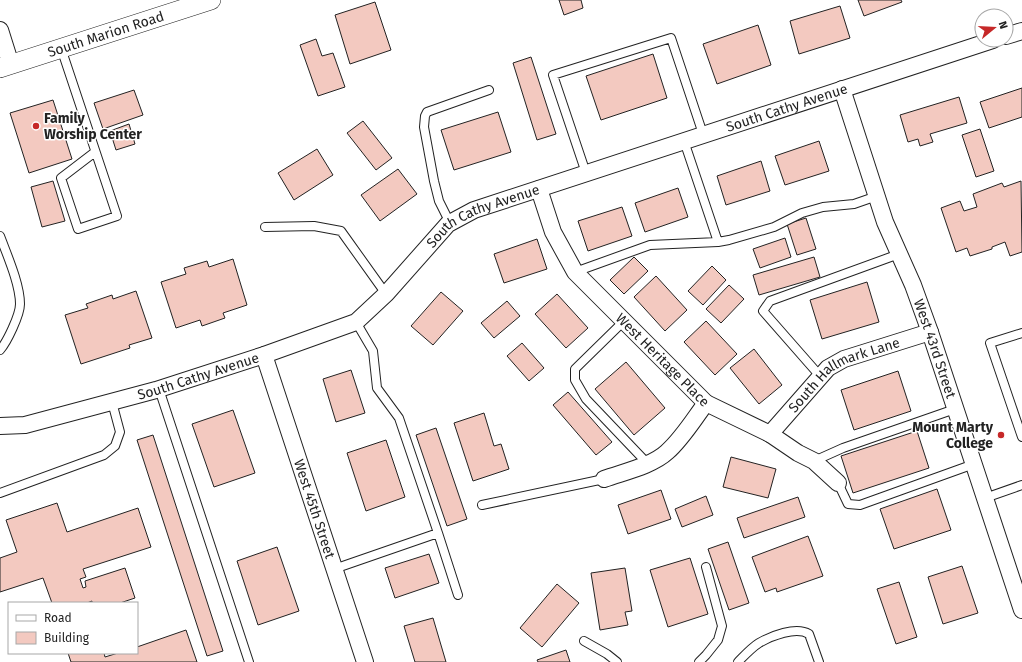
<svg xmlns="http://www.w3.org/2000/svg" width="1022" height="662" viewBox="0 0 1022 662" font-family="'Fira Sans',sans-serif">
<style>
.building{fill:#f3c9c0;stroke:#222}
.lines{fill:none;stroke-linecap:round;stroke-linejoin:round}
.service-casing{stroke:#222;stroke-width:10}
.minor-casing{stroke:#222;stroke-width:18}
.tertiary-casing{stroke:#222;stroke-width:20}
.service{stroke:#fff;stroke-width:8}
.minor{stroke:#fff;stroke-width:16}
.tertiary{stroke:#fff;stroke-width:19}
.poi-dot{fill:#c62828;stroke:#fff;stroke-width:1.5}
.labels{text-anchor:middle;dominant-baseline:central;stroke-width:3;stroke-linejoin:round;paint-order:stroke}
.street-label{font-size:14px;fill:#222;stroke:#fff}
.poi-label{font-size:14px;font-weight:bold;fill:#222;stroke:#fff;text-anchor:start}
</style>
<rect width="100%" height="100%" fill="#fff"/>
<!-- building -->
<path class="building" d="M559,0H581L583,8L564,15Z
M858,0H901L902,2L864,16Z
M375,2L391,50L350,64L335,15Z
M840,6L850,38L799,54L790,21Z
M758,25L771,65L717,84L703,44Z
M316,39L322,56L333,53L345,87L318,96L300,45Z
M653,54L667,98L601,120L586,76Z
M531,57L556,134L537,140L513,63Z
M1022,88V117L989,128L980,102Z
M134,90L143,115L103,129L94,103Z
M959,97L967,123L930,134L933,142L920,146L918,139L908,142L900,115Z
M53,100L72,159L29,173L10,113Z
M498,112L511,152L454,170L441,130Z
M363,121L392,158L376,170L347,133Z
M129,124L135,144L116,150L110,131Z
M980,129L994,171L976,177L962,135Z
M819,141L829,171L785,185L775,156Z
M317,149L333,175L294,200L278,173Z
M761,161L770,191L726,205L717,176Z
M398,169L417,194L380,221L361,195Z
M53,181L65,221L42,227L31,187Z
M1021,181L1022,252L1010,256L1005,242L992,247V249L970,256L967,248L956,252L941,208L960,201L964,211L977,207L973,194L1002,183L1004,187Z
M678,188L688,217L645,232L635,203Z
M622,207L632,236L588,251L578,221Z
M806,218L816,249L797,255L787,224Z
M785,238L791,257L760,268L753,249Z
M537,239L547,269L504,283L494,254Z
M634,257L648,271L624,294L610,280Z
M814,257L820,277L759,295L753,275Z
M233,259L247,305L223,313L225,318L202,326L200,320L176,328L161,282L186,274L184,268L207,261L209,267Z
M712,266L726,280L703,305L688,291Z
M656,276L687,310L665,331L634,297Z
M867,282L879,322L822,339L810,300Z
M729,285L744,299L721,323L706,309Z
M136,291L152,338L129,345L130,348L81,364L65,315L88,308L86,304L112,295L113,299Z
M441,292L463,311L433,345L411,326Z
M557,294L588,328L566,348L535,314Z
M507,301L520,316L494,338L481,323Z
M706,321L737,354L715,375L684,342Z
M522,343L544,368L529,381L507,356Z
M754,349L782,385L759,404L730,368Z
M626,362L665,408L634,435L595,389Z
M351,370L365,413L336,422L323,379Z
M898,371L911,411L854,430L841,390Z
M568,392L612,442L596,455L553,405Z
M233,410L255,473L214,487L192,424Z
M484,413L494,446L501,444L509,469L473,481L454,423Z
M436,428L467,519L447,526L416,435Z
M917,431L929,468L853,493L841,456Z
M153,435L223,651L207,656L137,440Z
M386,440L405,497L366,511L347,453Z
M731,457L776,469L768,498L723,487Z
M937,489L951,530L894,549L880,509Z
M661,490L671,519L628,534L618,505Z
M706,496L713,515L682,527L675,509Z
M798,497L805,517L744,538L737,518Z
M57,503L67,532L138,508L151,547L83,569L86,577L80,579L83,588L86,587L85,581L125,568L135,598L120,603H92V601L87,603H52L43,578L0,592V558L17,552L6,520Z
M808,536L823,576L777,592L776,588L765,592L752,557Z
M728,542L749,603L729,610L708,549Z
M277,547L299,611L258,625L237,561Z
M429,554L439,583L395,598L385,568Z
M690,558L708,614L668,627L650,570Z
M962,566L978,613L943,624L928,577Z
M625,568L632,611L625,612L628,625L600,630L591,573Z
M899,582L917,637L896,644L877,589Z
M557,584L579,603L542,647L520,628Z
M433,618L446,662H415L404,626Z
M186,630L197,662H71L68,653H104L105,657L118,653H137V647Z
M566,650L570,662H538L537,660Z"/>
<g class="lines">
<defs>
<path id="service" d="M61,48L117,216L78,229L61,178L95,152
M684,141L718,242L729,240L774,227L802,213L823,207L854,204L877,196
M586,173L553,75L671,38L703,134
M450,223L439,201L434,181L424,127L425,116L427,112L489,90
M265,227L314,226L341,231L386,294
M0,236C7,255 20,284 20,304C20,315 7,342 0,350
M575,272L650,245L718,242
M624,321L575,369V380L586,399L648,464
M1022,333L990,343L1022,437
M820,376L763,311L770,301L899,254
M159,389L249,662
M814,461L843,448L955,409
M838,483L848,504L860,505L974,464
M0,493L104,455L115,446L120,432L112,402
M985,498L1022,485
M482,505L604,479
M438,533L458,595
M334,569L438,533L399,418L377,388L373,351L356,322
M584,641L607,654L617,662
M699,662L706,655L718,640L722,626L706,567
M738,662C744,656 751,648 759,643C771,636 796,626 809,634L819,662"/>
<g id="minor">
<path d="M0,30L11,65"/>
<path d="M1006,36L1022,31"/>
<path id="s1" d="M842,89L885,222L913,285L930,332L1022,610"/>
<path id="s2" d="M539,189L553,232L575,272L706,403L770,434L798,453L814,461L838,483"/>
<path id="s3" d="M264,355L365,662"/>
<path id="s4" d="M0,426L25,425L156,390L264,355L356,322L386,294L448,224L474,210L993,40"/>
<path id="s5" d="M770,434L828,368L844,359L930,332"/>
<path d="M604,479C623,472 652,466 667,452C682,439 694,419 706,403"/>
</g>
<g id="tertiary">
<path id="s6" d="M0,68L211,0"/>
</g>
</defs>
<!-- service casing -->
<use href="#service" class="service-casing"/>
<!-- minor casing -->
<use href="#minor" class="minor-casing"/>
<!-- tertiary casing -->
<use href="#tertiary" class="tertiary-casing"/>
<!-- service -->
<use href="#service" class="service"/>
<!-- minor -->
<use href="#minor" class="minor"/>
<!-- tertiary -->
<use href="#tertiary" class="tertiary"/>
</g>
<!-- markers -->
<g class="poi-dot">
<circle cx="36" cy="126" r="4"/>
<circle cx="1001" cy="435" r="4"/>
</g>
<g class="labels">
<!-- street labels -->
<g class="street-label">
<text stroke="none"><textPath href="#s6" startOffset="111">South Marion Road</textPath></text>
<text stroke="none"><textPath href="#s4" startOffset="865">South Cathy Avenue</textPath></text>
<text stroke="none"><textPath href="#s4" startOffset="541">South Cathy Avenue</textPath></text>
<text stroke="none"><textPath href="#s1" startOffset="276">West 43rd Street</textPath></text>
<text stroke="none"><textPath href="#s2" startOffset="215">West Heritage Place</textPath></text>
<text stroke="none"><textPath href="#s4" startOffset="205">South Cathy Avenue</textPath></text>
<text stroke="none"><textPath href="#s5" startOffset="98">South Hallmark Lane</textPath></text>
<text stroke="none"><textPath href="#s3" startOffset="162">West 45th Street</textPath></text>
</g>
<!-- poi labels -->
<g class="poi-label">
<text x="44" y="118">Family<tspan x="44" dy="16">Worship Center</tspan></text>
<text x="993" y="427" text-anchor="end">Mount Marty<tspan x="993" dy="16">College</tspan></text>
</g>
</g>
<!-- legend -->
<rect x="8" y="602" width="130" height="52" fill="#ffffff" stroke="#a7a7a7"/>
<rect x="16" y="615" width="20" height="6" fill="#ffffff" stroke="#a7a7a7"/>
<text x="44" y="622" font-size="12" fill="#222222">Road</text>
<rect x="16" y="632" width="20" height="12" fill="#f3c9c0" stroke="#a7a7a7"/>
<text x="44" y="642" font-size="12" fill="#222222">Building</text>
<!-- north arrow -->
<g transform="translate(994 28) rotate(72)"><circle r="19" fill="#ffffff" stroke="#a7a7a7"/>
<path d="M0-3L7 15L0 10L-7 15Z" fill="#c62828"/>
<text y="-6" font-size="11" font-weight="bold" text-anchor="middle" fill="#222222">N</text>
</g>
</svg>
